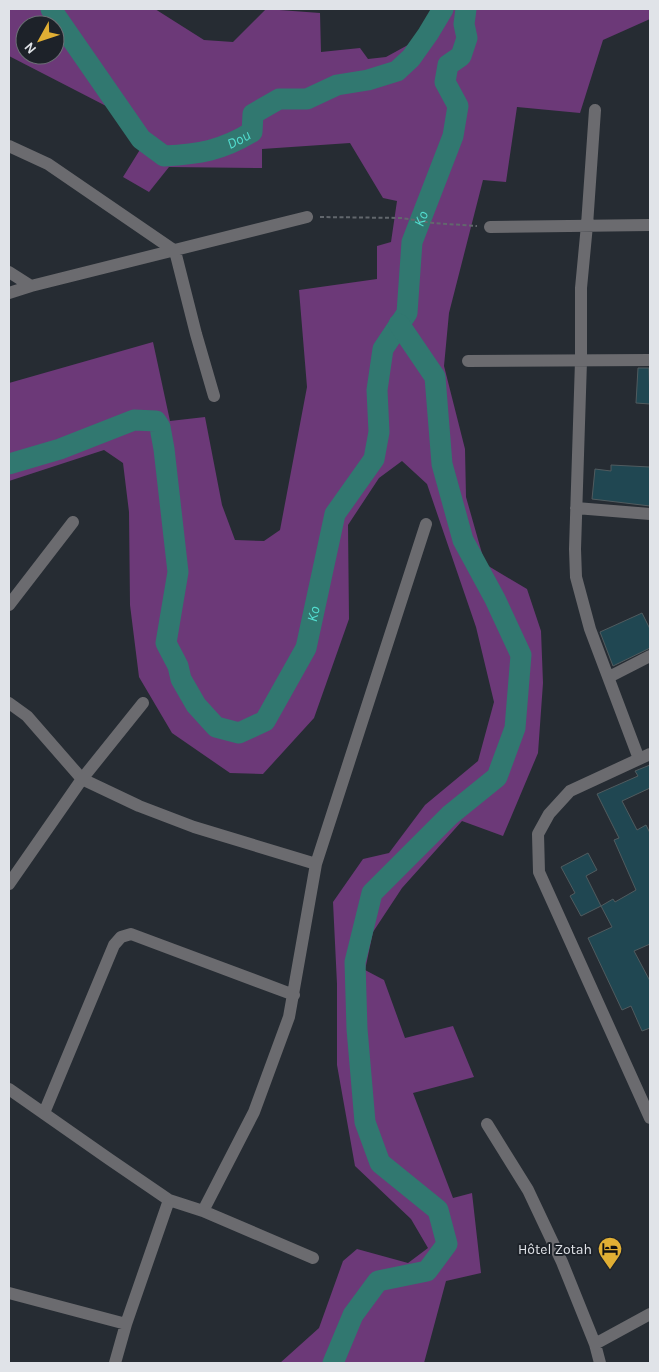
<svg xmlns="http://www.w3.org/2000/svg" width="659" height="1372" viewBox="0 0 659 1372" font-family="Karla,sans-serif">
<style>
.green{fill:#6c3978;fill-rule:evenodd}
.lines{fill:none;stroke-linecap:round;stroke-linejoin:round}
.river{stroke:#317870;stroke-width:21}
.building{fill:#204752;stroke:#505b5f}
.path{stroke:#62676d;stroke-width:2;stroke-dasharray:4 2.5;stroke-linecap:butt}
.street{stroke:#6b6b6f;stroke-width:12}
.labels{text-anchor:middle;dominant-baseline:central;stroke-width:4;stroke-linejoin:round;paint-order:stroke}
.poi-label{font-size:14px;fill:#e0e3e8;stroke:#1d2229;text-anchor:end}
.water-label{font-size:15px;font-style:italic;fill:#52dcce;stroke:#1d2229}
</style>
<rect width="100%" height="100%" fill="#262c33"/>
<!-- green -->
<path class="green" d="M9,9H155L204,40L233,42L266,9L320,13L321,52L360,48L368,59L386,57L428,34L443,9H650V19L603,40L580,113L517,107L506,182L483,180L449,313L444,366L465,449L466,497L485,564L527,589L541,631L543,683L538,753L503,836L462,821L402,888L373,932L365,970L384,980L405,1038L453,1026L474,1077L413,1093L453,1198L472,1193L481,1273L446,1281L424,1363H280L319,1328L343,1261L357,1249L408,1263L428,1248L411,1219L355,1166L337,1065V984L333,902L363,859L389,853L425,805L478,761L494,702L476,627L427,484L402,461L379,478L348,525L349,619L314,718L263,774L230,773L172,733L139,677L130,605L129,512L123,463L104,450L9,481V383L153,342L170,421L205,417L222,505L235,540L264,541L280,530L307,387L299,290L377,279V246L391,242L397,201L383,198L350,143L262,149V168L169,167L149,192L123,177L141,148L108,107L9,56ZM25,25H55V55H25Z"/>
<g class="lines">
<!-- river -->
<g class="river">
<path id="s1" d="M51,9L141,139L164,156C199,154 221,151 252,132L253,114L279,99H307L337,85L368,80L397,71L411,58L428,34L443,9"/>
<path id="s2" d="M9,464L60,449L134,420L156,421L160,427L164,449L178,572L166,643L178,666L181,679L196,705L216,727L239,733L265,721L306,648L335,514L374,459L379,432L377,390L383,349L407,313L412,242L453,136L458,106L445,82L448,65L461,56L467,38L464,24L466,9"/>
<path d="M333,1363L353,1315L378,1281L427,1271L447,1244L438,1210L380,1163L365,1122L357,1029L355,962L372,893L450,815L497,777L515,728L521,655L495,599L463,540L442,464L435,377L399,324"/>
</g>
</g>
<!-- building -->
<path class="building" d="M638,368H649L650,404L636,403Z
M611,465L650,467V506L592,499L595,469L611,471Z
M642,613L650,629V648L613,666L600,632Z
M650,765V788L622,801L637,830L646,825L650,833V944L634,951L650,981V1028L642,1031L631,1006L622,1010L588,938L612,927L601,906L613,899L615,902L636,890L614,840L619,838L597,794L638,776L635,771Z
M588,853L597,870L586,876L601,906L581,916L570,896L575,893L561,867Z"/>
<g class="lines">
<!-- path -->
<path class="path" d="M320,217L402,218L433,223L477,226"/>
<!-- street -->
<path class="street" d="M595,110L587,225L581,288V361L575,549L576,577L590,629L639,759
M9,146L48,164L175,251L196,334L214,396
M490,227L650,225
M9,272L31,286
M9,293L31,286L307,217
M468,361L650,360
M576,508L650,514
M9,605L73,522
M609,677L650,656
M9,703L27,716L82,779L139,806L194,827L316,864
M650,754L570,791L549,814L538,834L539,872L650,1118
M9,884L82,779L143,703
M9,1089L109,1159L169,1200L203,1211L313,1258
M44,1113L114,945L121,937L131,934L294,995
M487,1124L528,1190L562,1262L595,1344L600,1363
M203,1211L254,1112L289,1017L316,864L426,524
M9,1293L126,1324
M595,1344L650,1314
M115,1363L126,1324L169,1200"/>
</g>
<!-- icons -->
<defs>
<symbol id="hotel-pin" viewBox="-11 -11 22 30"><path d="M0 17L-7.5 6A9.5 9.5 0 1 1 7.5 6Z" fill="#e1af34" stroke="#1d2229"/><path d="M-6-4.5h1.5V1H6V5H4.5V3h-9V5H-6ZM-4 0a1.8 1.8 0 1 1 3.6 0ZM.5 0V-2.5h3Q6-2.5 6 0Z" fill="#111"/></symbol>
</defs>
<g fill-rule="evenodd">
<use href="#hotel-pin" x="596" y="1235" width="28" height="38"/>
</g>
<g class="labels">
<!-- poi labels -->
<g class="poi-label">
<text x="592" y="1249">Hôtel Zotah</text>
</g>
<!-- water labels -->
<g class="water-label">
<text stroke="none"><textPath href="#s1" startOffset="264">Dou</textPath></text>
<text stroke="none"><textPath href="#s2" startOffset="1070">Ko</textPath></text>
<text stroke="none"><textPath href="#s2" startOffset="650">Ko</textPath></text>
</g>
</g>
<!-- border -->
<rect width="659" height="1372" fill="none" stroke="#e0e3e8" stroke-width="20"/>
<!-- north arrow -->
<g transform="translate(40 40) rotate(230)"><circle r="24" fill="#1d2229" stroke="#6b6f75"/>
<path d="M0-4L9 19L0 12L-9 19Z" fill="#e1af34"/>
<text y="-8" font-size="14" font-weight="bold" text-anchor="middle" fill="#e0e3e8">N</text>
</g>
</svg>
